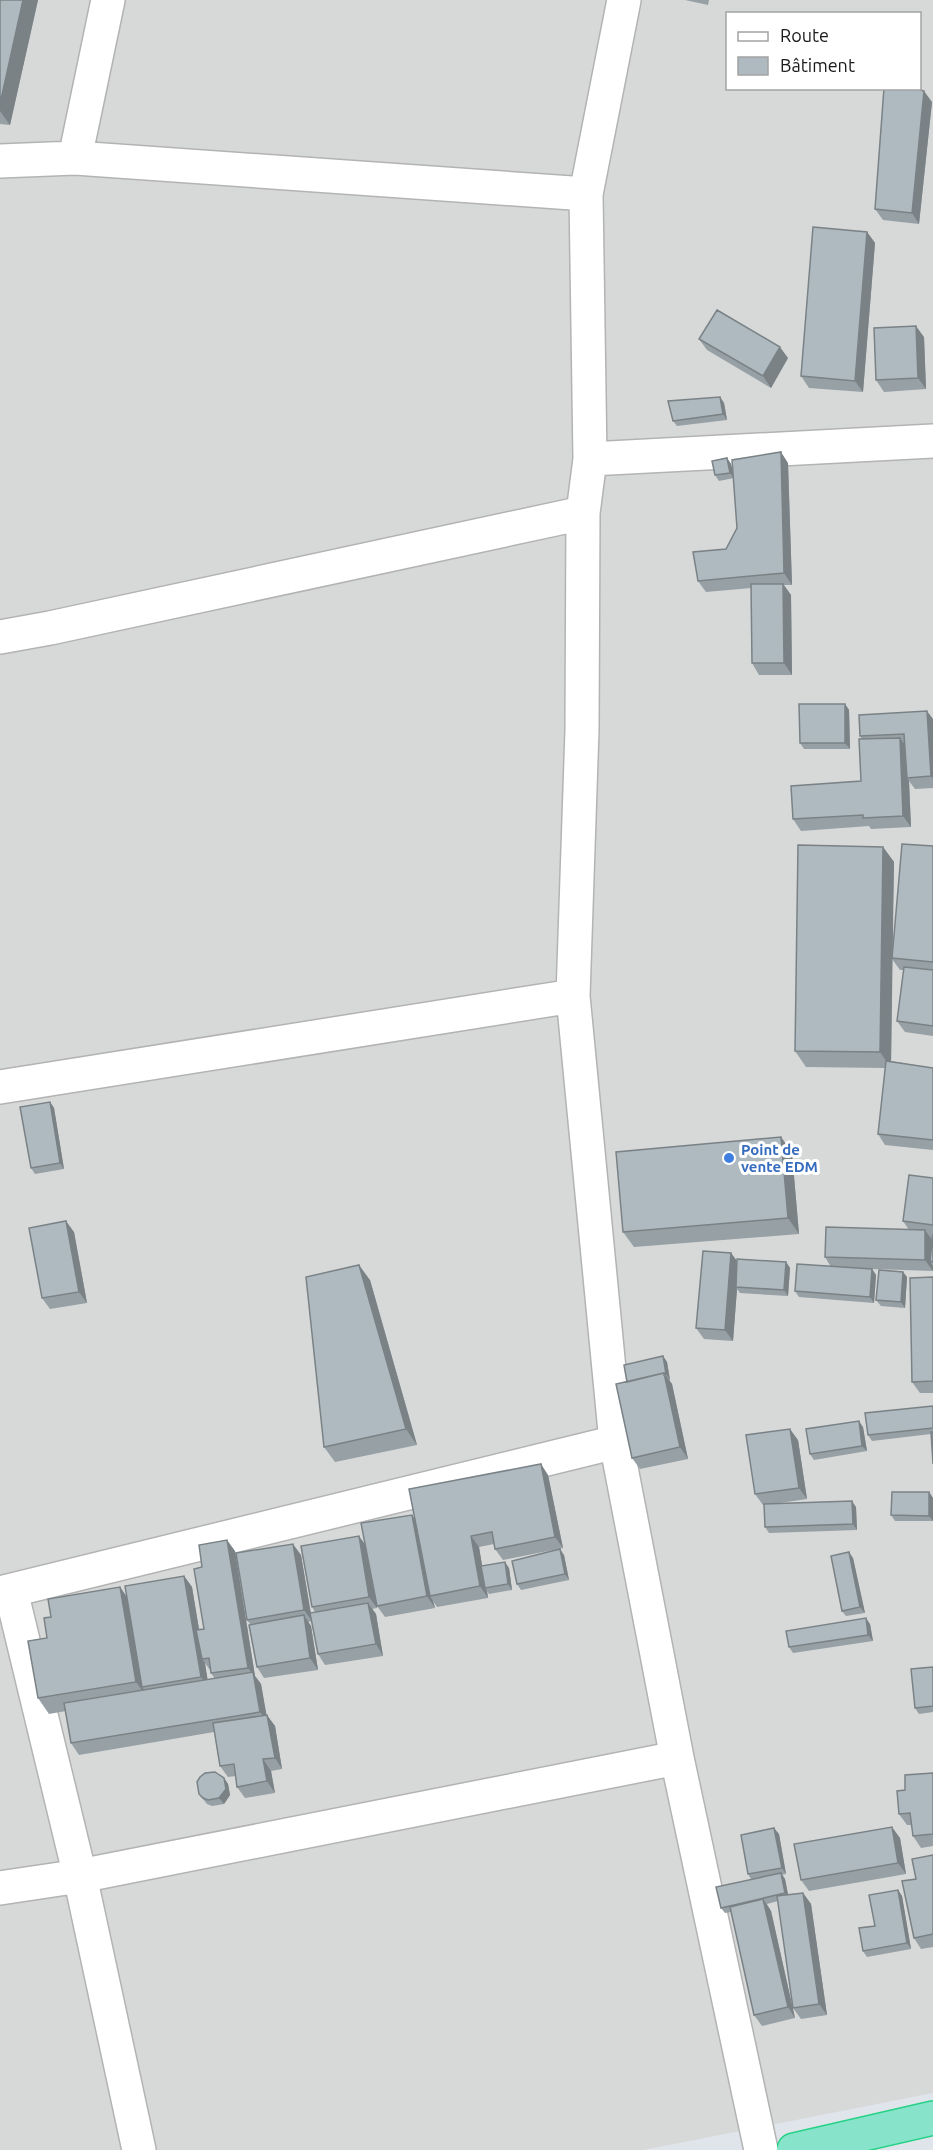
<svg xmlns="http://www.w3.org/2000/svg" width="933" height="2150" viewBox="0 0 933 2150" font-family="Ubuntu,sans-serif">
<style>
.residential{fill:#d7d9d8;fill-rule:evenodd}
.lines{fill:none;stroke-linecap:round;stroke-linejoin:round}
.street-casing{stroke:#b3b3b3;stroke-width:36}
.highway-casing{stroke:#25d286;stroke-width:36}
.street{stroke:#fff;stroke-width:33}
.highway{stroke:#87e4ca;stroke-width:33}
.wall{fill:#96a0a5;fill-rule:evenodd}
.shaded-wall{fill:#7a8286}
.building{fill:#afbac0;stroke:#7a8286;stroke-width:1.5}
.shop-dot{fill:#3f7fe0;stroke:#fff;stroke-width:2}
.labels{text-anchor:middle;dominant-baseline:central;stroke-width:6;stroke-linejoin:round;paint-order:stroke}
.shop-label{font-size:15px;font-weight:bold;fill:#366cbe;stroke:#fff;text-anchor:start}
</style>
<rect width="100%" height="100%" fill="#e0e5ec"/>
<!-- residential -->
<path class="residential" d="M0,0H933V2093L644,2150H0ZM728,14H920V88H728Z"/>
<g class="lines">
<defs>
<path id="street" d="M624,0L586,194L590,459L583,513L582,730L573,996L616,1442L677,1758L761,2150
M75,158L108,0
M0,161L75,158L586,194
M590,459L933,441
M0,637L50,628L583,513
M0,1087L573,996
M11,1591L80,1876L139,2150
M0,1593L616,1442
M0,1888L80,1876L677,1758"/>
<path id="highway" d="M794,2150L933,2118"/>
</defs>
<!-- street casing -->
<use href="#street" class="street-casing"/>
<!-- highway casing -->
<use href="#highway" class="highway-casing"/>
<!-- street -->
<use href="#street" class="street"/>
<!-- highway -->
<use href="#highway" class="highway"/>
</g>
<!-- wall -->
<path class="wall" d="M0,0H38L10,125L0,124Z
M685,0H709L708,5Z
M932,102L919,224L883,220L875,209Z
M867,232L875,243L863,392L809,388L801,376Z
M924,337L926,389L884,392L876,380Z
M699,339L788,358L771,388L707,350Z
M720,397L724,403L727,420L677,426L673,421Z
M727,458L731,464L734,475L788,463L792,585H784L791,595L792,675H759L752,663L751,588L706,592L698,581L726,549L737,528L734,478L719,481L715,475Z
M845,704L849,710L850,749H804L800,743Z
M933,719V788L915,789L909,781L911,827L871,829L869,826L801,831L793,819L861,781L862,739L860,736Z
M933,846V1036L905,1032L897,1021L904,970H900L892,959L891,1061L933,1068V1150L885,1145L878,1134L885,1068L806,1067L795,1051L883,847L894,862L892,953Z
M50,1102L54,1108L64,1169L35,1174L31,1168Z
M781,1137L792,1153L799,1234L634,1247L623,1232Z
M933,1178V1271L872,1269L876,1275L874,1303L799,1297L795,1291L831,1267L825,1257L909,1230L903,1221Z
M74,1232L87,1303L50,1309L42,1298Z
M731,1253L737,1261L786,1262L790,1268L788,1296L740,1293L737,1289L733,1341L704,1339L696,1328Z
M903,1272L907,1277L905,1308L881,1306L876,1300Z
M933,1277V1393H920L912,1382Z
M370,1280L417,1445L335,1462L324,1447Z
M663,1356L667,1362L670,1380H669L672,1384L688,1459L640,1469L632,1458L628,1382Z
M933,1406V1464L931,1434L872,1441L868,1435Z
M863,1427L867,1451L814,1460L810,1454Z
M798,1440L807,1499L773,1504L856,1507L857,1530L769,1533L765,1527L764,1505H763L755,1494Z
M548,1475L563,1548L503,1560L495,1549L494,1544L479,1547L482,1566L509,1568L512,1590L489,1594L487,1591L488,1598L437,1607L433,1601L435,1608L385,1617L377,1606V1608L372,1609L376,1614L383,1656L325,1665L318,1654L312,1621L308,1622L311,1626L318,1670L264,1678L257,1667L250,1624L247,1620L301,1555L311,1613L315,1612L312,1607L366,1545L412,1515L415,1519Z
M929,1492L933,1498V1521H895L891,1515Z
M235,1551L255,1676L261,1684L266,1715L275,1726L282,1769L271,1771L275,1793L245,1798L237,1787L236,1776L228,1777L220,1766L214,1732L79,1755L71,1743L66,1711L49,1714L38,1698L51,1617L120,1587L126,1596L184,1576L192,1587L199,1630L204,1629L202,1567ZM205,1663L210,1670H211V1673L215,1679L207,1680Z
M564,1555L569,1580L521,1590L517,1584Z
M853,1558L865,1613L846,1616L842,1611Z
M870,1624L873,1641L793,1653L789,1647Z
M933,1667V1712L919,1714L915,1708Z
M933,1773V1846L921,1848L913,1836L912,1825H907L899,1814L905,1790Z
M224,1778L228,1784L230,1795L224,1804L212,1806L207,1804L199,1794Z
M779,1834L786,1874L782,1875L785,1879L788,1895L803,1893L811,1904L827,2015L801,2019L793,2008L778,1901L767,1904L771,1911L795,2018L762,2026L754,2015L731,1912L725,1913L721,1908L751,1879L748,1874Z
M900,1838L906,1874L809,1891L801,1880Z
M933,1855V1947L921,1949L914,1938L916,1879Z
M898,1890L902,1896L911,1949L867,1957L863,1951L875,1926Z"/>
<!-- shaded-wall -->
<path class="shaded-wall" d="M23,0H38L10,125L0,111V104Z
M924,91L932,102L919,224L912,213Z
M867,232L875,243L863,392L855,381Z
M916,326L924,337L926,389L918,378Z
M780,347L788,358L771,388L763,376Z
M720,397L724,403L727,420L723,414Z
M781,452L788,463L792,585L784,573Z
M727,458L731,464L734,478L730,473Z
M783,584L791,595L792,675L784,663Z
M845,704L849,710L850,749L845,743Z
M927,711L933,719V779L931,776Z
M900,738L908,749L907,778L909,781L911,827L903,816Z
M883,847L894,862L891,1068L880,1052Z
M50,1102L54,1108L64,1169L60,1163Z
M781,1137L792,1153L799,1234L788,1218Z
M66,1221L74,1232L87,1303L79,1292Z
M925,1230L933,1241L930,1261L933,1266V1271L925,1260Z
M731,1253L739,1264L736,1287L737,1289L733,1341L725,1330Z
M786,1262L790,1268L788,1296L784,1290Z
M359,1265L370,1280L417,1445L406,1429Z
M872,1269L876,1275L874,1303L870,1297Z
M903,1272L907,1277L905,1308L901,1302Z
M663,1356L667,1362L670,1380L666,1374Z
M664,1373L672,1384L688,1459L680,1447Z
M859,1421L863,1427L867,1451L862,1446Z
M790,1429L798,1440L807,1499L799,1488Z
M541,1464L548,1475L563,1548L555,1537Z
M929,1492L933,1498V1521L929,1516Z
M852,1501L856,1507L857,1530L853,1524Z
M412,1515L419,1526L430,1596L433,1601L435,1608L427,1596Z
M359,1536L367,1547L377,1608L369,1597Z
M471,1536L479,1547L486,1588H485L487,1591L488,1598L480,1586Z
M227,1540L235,1551L255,1676L261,1684L268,1723L260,1712L254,1676L248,1668Z
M293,1544L301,1555L312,1621L304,1610Z
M560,1549L564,1555L569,1580L565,1574Z
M849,1552L853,1558L865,1613L860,1607Z
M505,1562L509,1568L512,1590L508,1584Z
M184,1576L192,1587L204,1659H202L205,1663L209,1688L201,1677Z
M120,1587L131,1603L142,1687L147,1694V1697L136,1682Z
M368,1603L376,1614L383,1656L376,1644Z
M304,1615L311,1626L318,1670L310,1658Z
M866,1618L870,1624L873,1641L868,1635Z
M267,1715L275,1726L282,1769L275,1758Z
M263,1759L271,1771L275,1793L267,1781Z
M224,1778L228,1784L230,1795L224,1804L219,1798Z
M892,1827L900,1838L906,1874L898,1863Z
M774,1828L779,1834L786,1874L782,1868Z
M781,1873L785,1879L789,1899L785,1893Z
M898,1890L902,1896L911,1949L907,1943Z
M803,1893L811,1904L827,2015L819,2004Z
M763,1899L771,1911L795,2018L788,2007Z"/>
<!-- building -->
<path class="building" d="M0,0H23L0,104Z
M884,88H913L924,91L912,213L875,209Z
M813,227L867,232L855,381L801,376Z
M717,310L780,347L763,376L699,339Z
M916,326L918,378L876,380L874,328Z
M720,397L723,414L673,421L668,401Z
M781,452L784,573L698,581L693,552L726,549L737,528L732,460Z
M727,458L730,473L715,475L712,461Z
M751,584H783L784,663H752Z
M799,704H845V743H800Z
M927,711L931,776L907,778L904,734L860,736L859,715Z
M900,738L903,816L863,818V815L793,819L791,786L861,781L859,739Z
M902,844L933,846V962L892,958Z
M798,845L883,847L880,1052L795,1051Z
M904,967L933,970V1026L897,1021Z
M886,1061L933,1068V1140L878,1134Z
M50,1102L60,1163L31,1168L20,1107Z
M781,1137L788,1218L623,1232L616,1152Z
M909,1175L933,1178V1225L903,1221Z
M66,1221L79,1292L42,1298L29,1228Z
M826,1227L925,1230V1260L825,1257Z
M933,1234V1262L930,1261Z
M703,1251L731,1253L725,1330L696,1328Z
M737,1259L786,1262L784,1290L736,1287Z
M797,1264L872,1269L870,1297L795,1291Z
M359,1265L406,1429L324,1447L306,1277Z
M879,1270L903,1272L901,1302L876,1300Z
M933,1277V1381L912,1382L910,1278Z
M663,1356L666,1374L664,1375V1373L627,1382L624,1365Z
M664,1373L680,1447L632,1458L616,1384Z
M933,1406V1428L868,1435L865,1413Z
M859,1421L862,1446L810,1454L806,1429Z
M790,1429L799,1488L755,1494L746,1435Z
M931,1432H933V1464Z
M541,1464L555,1537L495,1549L492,1532L471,1536L480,1586L430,1596L409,1489Z
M892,1492H929V1516L891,1515Z
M852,1501L853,1524L765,1527L764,1504Z
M412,1515L427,1596L377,1606L361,1523Z
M359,1536L369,1597L312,1607L301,1546Z
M227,1540L248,1668L211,1673L209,1658L202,1659L196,1630L204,1629L194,1569L202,1567L199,1545Z
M293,1544L304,1610L247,1620L236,1553Z
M560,1549L565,1574L517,1584L512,1561Z
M849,1552L860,1607L842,1611L831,1556Z
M505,1562L508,1584L485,1588L481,1566Z
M184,1576L201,1677L142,1687L125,1586Z
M120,1587L136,1682L38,1698L28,1641L47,1638L44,1618L51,1617L48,1599Z
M368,1603L376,1644L318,1654L310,1613Z
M304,1615L310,1658L257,1667L249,1625Z
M866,1618L868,1635L789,1647L786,1631Z
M933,1667V1706L915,1708L911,1669Z
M253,1672L260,1712L71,1743L64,1703Z
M267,1715L275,1758L263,1759L267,1781L237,1787L234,1764L220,1766L213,1723Z
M215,1772L224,1778L226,1789L219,1798L208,1800L203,1798L199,1794L197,1782L200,1777L205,1773Z
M933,1773V1834L913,1836L910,1813L899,1814L897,1791L905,1790V1775Z
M892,1827L898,1863L801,1880L794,1844Z
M774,1828L782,1868L748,1874L741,1835Z
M933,1855V1934L914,1938L902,1881L916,1879L912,1859Z
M781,1873L785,1893L721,1908L716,1887Z
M898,1890L907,1943L863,1951L859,1928L875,1926L869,1895Z
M803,1893L819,2004L793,2008L777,1896Z
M763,1899L788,2007L754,2015L730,1907Z"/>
<!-- markers -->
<circle class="shop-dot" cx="729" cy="1158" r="6"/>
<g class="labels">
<!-- shop labels -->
<g class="shop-label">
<text x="741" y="1149">Point de<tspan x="741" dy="17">vente EDM</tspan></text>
</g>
</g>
<!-- legend -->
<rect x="726" y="12" width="195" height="78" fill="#ffffff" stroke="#a3a3a3" stroke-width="1.5"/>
<rect x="738" y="32" width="30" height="9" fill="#ffffff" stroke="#a3a3a3" stroke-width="1.5"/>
<text x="780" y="42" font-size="18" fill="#1a1a1a">Route</text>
<rect x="738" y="57" width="30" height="18" fill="#afbac0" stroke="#a3a3a3" stroke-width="1.5"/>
<text x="780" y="72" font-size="18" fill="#1a1a1a">Bâtiment</text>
</svg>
